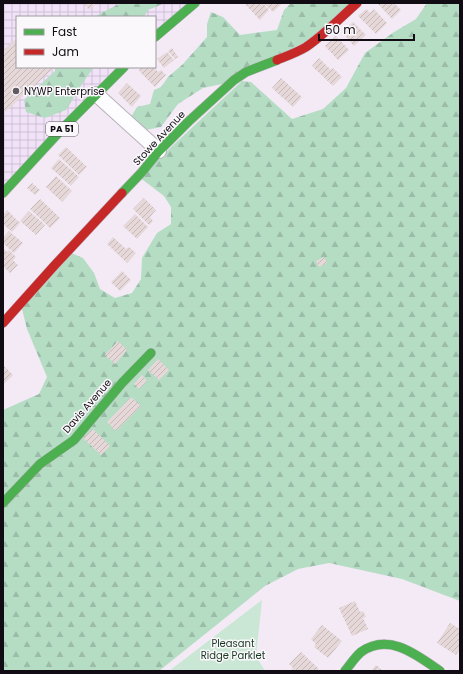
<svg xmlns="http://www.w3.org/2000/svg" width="463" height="674" viewBox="0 0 463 674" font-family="Poppins,sans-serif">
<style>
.industrial{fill:url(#industrial-grid)}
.forest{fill:url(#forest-firs)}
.green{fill:#c9e7d4}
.building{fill:url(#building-hatch)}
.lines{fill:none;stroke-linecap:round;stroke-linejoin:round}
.street-casing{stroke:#b9b2bb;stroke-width:16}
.fast-casing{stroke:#b9b2bb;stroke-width:10}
.jam-casing{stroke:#b9b2bb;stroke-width:10}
.street{stroke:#fdfcfe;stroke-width:14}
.fast{stroke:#4caf50;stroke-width:9}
.jam{stroke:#c62828;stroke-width:9}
.poi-dot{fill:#605a62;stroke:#fbf8fc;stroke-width:1.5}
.labels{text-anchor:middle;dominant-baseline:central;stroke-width:3;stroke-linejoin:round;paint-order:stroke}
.shield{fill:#fbf8fc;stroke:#575359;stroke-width:1}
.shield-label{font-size:9px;font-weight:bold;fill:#110c13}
.poi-label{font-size:10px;fill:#110c13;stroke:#fbf8fc;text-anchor:start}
.street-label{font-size:10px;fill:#110c13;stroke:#fbf8fc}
.park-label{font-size:10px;fill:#173923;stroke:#fbf8fc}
</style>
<defs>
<pattern id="industrial-grid" width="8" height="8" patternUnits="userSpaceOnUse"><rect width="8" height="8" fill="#f1e2f8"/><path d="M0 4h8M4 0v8" fill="none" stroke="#cec1d4"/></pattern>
<pattern id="forest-firs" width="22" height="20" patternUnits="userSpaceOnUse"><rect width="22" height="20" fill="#b5ddc4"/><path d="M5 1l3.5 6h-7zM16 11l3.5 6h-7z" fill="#9bbca8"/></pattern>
<pattern id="building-hatch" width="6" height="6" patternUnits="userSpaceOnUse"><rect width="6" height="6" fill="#e6d8d9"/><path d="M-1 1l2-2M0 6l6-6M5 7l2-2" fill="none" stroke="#c4b8b9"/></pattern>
</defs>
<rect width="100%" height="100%" fill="#f3eaf6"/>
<!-- industrial -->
<path class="industrial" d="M3,3H195L155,37V17H17V67H124L3,193Z"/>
<!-- forest -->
<path class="forest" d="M121,3H165L148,10L144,17H95L101,13Z
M291,3H353L318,35L227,83L203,88L178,104L161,127L141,131L129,120L137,107L150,104L154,90L161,87L168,77L183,64L207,37V24L211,12L223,17L240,35L277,30L284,10Z
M427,3H460V601L402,579L329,563L298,569L265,586L159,671H3V410L39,394L47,377L27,329L21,305L69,252L83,258L94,273L100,289L115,298L132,293L141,279L142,258L157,233L171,224V207L164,196L139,177L242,81L251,82L292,119L323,109L346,88L365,53L394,32L416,19Z
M55,67H94L82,84L66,110L45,118L26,112L24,100L55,71Z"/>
<!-- green -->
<path class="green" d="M262,600L256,656L265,671H169Z"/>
<!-- building -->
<path class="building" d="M83,3H97L89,10Z
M244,3H263L269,10L260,20Z
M264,3H283L273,12Z
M377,3H394L401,10L392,19Z
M366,9L370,13L374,9L387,23L376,34L358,16Z
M353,22L366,35L354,46L342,32Z
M336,36L349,50L338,60L325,46Z
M17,38V67H53L54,68L3,114V51Z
M172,48L178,57L175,59L168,51Z
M167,52L174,60L164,68L157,59Z
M319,58L331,70L333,68L342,77L333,86L312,66Z
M142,67H154L158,72L161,70L166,75L155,87L141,73L139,70Z
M281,78L302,97L293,107L272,88Z
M127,83L141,96L132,107L118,93Z
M66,147L87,167L79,175L58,155Z
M59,159L79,177L71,186L51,168Z
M56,176L72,191L62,202L46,187Z
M32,183L40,190L35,195L27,188Z
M144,198L156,210L150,217L153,221L149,225L133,209Z
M40,199L60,218L50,228L30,209Z
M7,210L20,223L12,232L3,224V215Z
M29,211L45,225L36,235L20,221Z
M135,214L148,227L137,239L123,226Z
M9,231L23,243L14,253L3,243V238Z
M113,237L126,249L129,247L136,253L127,263L107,244Z
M3,248L7,252L9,250L16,257L13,260L18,265L10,273L3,266Z
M324,257L327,263L319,267L316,261Z
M122,271L131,280L120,291L111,282Z
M118,341L127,350L115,364L105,355Z
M158,359L169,370L159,380L148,370Z
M3,365L13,375L4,384L3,383Z
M142,375L147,381L139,389L134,384Z
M131,397L141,406L116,431L107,422Z
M93,429L110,446L101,455L83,438Z
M355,601L360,612L363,611L366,617L363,618L368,629L352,636L339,608Z
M450,623L460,629V649L456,655L437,643Z
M322,625L342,641L328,658L314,647L316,644L311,639Z
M301,652L319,669L317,671H290L293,668L289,664Z
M376,665L383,671H371Z"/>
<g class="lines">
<defs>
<path id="street" d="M96,94L159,151"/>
<path id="fast" d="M155,37L195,3
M3,193L62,129L124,67
M122,193L142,172L159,151L189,121L234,80L246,72L277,60
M3,503L40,464L74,440L122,383L151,353
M345,671C350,665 355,657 361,652C389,632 417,655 440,671"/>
<path id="jam" d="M277,60C287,56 298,52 306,47C324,35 341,17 357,3
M3,323L54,266L122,193"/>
</defs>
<!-- street casing -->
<use href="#street" class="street-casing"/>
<!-- fast casing -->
<use href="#fast" class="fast-casing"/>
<!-- jam casing -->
<use href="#jam" class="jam-casing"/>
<!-- street -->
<use href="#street" class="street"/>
<!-- fast -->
<use href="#fast" class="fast"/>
<!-- jam -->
<use href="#jam" class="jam"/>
</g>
<!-- markers -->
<circle class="poi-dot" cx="16" cy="91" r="4"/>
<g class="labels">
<!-- shield labels -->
<rect class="shield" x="46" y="122" width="32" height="14" rx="3"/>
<g class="shield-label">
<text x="62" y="129">PA 51</text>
</g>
<!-- poi labels -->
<g class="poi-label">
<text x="24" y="91">NYWP Enterprise</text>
</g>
<!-- street labels -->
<g class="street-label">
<text transform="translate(159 138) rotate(-47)">Stowe Avenue</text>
<text transform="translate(87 406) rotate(-49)">Davis Avenue</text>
</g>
<!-- park labels -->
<g class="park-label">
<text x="233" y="643">Pleasant<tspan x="233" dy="12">Ridge Parklet</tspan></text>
</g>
</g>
<!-- border -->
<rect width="463" height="674" fill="none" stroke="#110c13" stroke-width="8"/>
<!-- legend -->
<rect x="16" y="16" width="140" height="52" fill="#fbf8fc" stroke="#9d9a9f"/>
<rect x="24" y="29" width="20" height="6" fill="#4caf50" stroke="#9d9a9f"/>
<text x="52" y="36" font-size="12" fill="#110c13">Fast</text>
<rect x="24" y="49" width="20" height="6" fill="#c62828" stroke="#9d9a9f"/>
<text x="52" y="56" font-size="12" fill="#110c13">Jam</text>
<!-- scale -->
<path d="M319 34v6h95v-6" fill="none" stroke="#110c13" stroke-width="2"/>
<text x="325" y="34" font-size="12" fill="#110c13" stroke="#fbf8fc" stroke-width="3" paint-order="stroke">50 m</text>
</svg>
